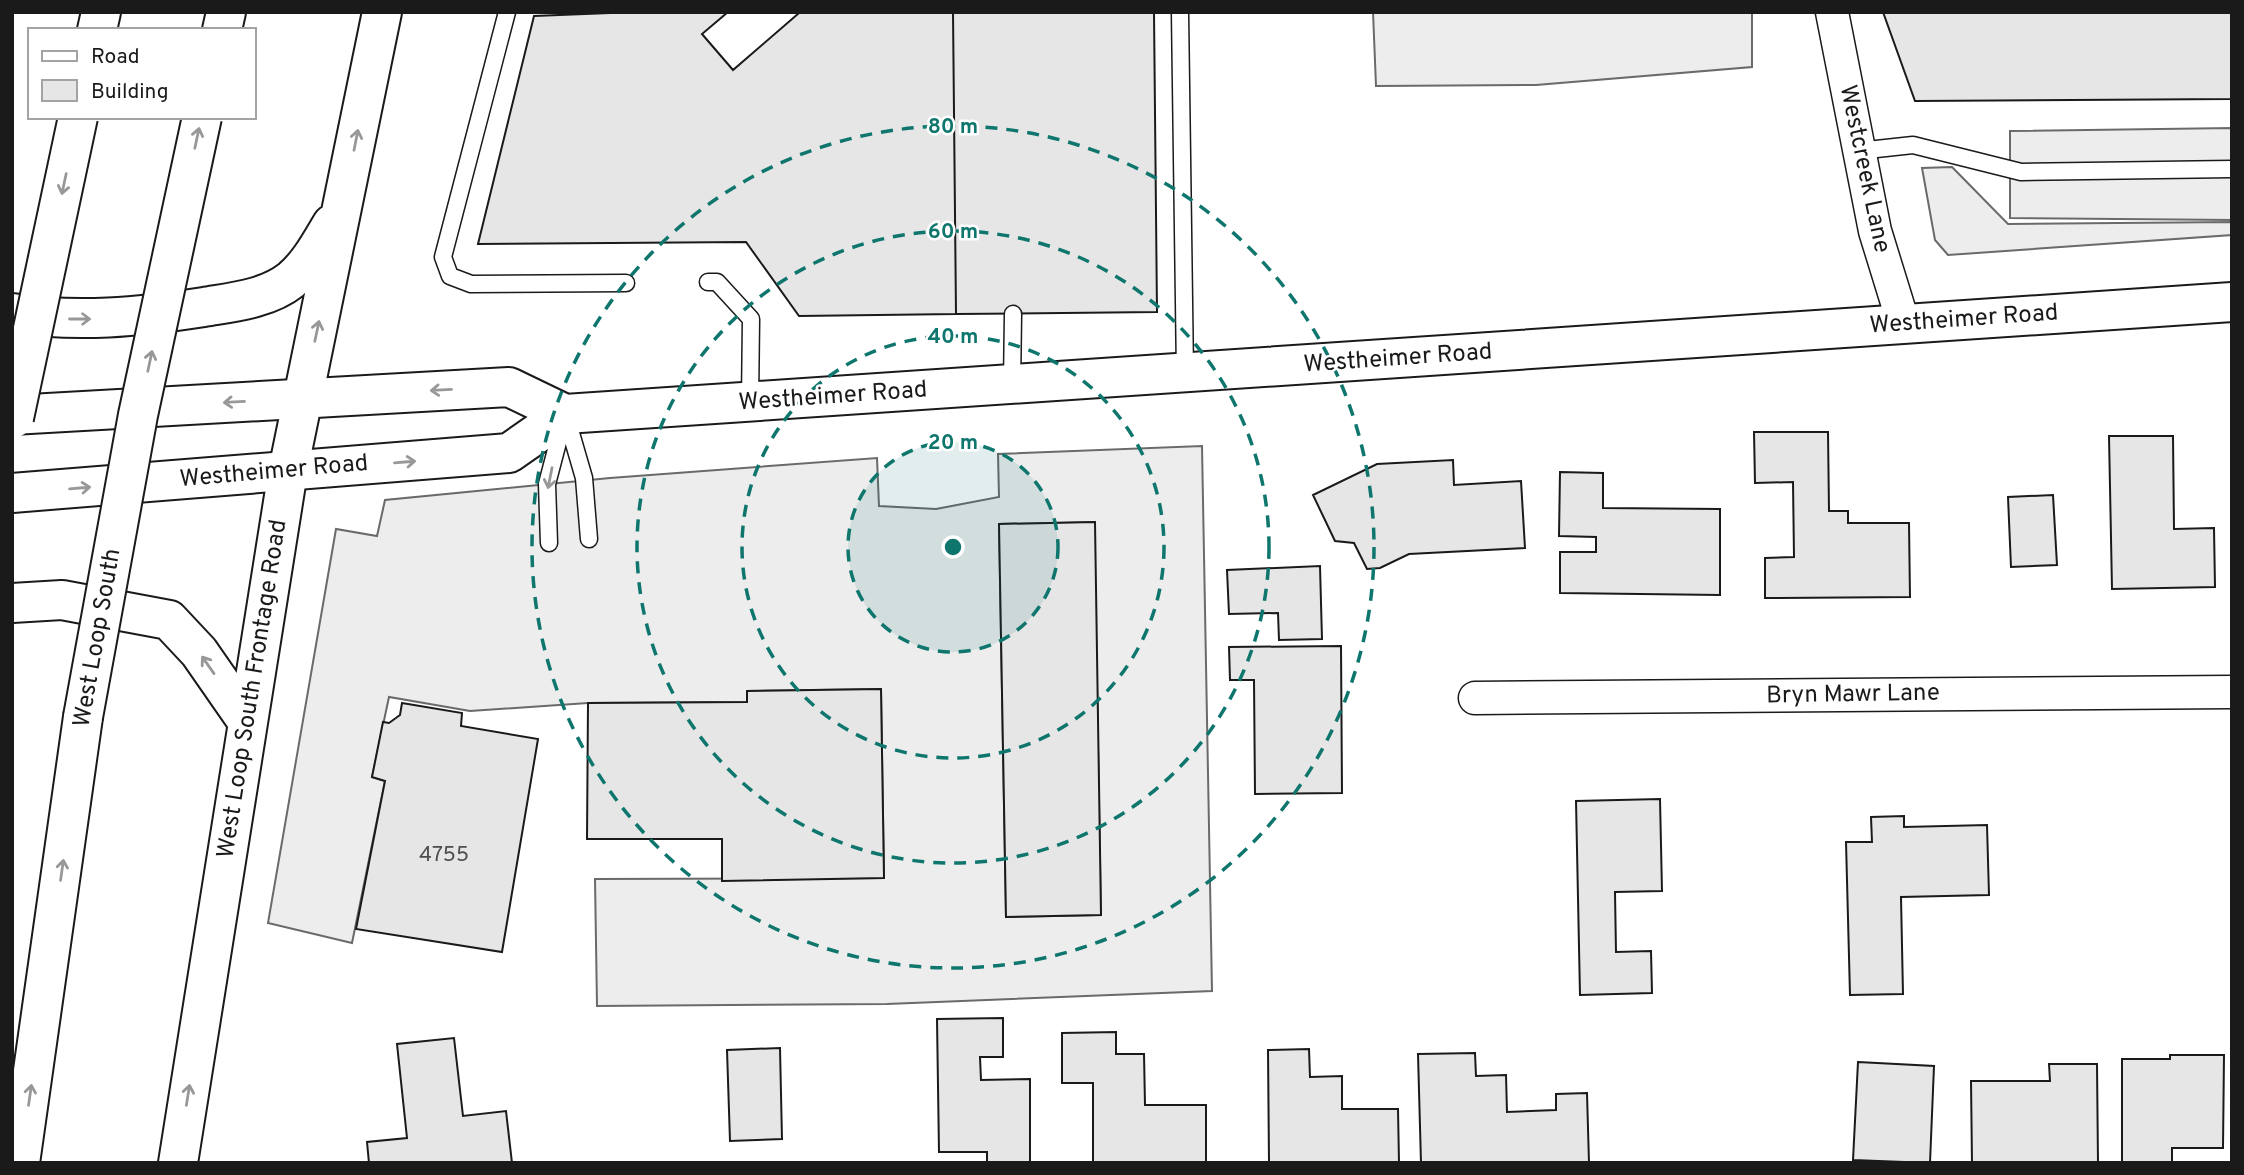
<svg xmlns="http://www.w3.org/2000/svg" width="2244" height="1175" viewBox="0 0 2244 1175" font-family="Overpass,sans-serif">
<style>
.built{fill:#ededed;stroke:#6a6a6a;stroke-width:2;fill-rule:evenodd}
.building{fill:#e6e6e6;stroke:#1a1a1a;stroke-width:2}
.lines{fill:none;stroke-linecap:round;stroke-linejoin:round}
.lane-casing{stroke:#1a1a1a;stroke-width:19}
.street-casing{stroke:#1a1a1a;stroke-width:35}
.secondary-casing{stroke:#1a1a1a;stroke-width:42}
.primary-casing{stroke:#1a1a1a;stroke-width:42}
.highway-casing{stroke:#1a1a1a;stroke-width:42}
.lane{stroke:#fff;stroke-width:16}
.street{stroke:#fff;stroke-width:32}
.secondary{stroke:#fff;stroke-width:38}
.primary{stroke:#fff;stroke-width:38}
.highway{stroke:#fff;stroke-width:38}
.highway-bridge-casing{stroke:#1a1a1a;stroke-width:42;stroke-linecap:butt}
.highway-bridge{stroke:#fff;stroke-width:38}
.oneway{stroke:#989898}
.ring{fill:none;stroke:#0f766e;stroke-width:3.5;stroke-dasharray:12 9}
.labels{text-anchor:middle;dominant-baseline:central;stroke-width:5;stroke-linejoin:round;paint-order:stroke}
.number-label{font-size:21px;fill:#4d4d4d}
.street-label{font-size:24px;fill:#1a1a1a;stroke:#fff}
.centre{fill:#0f766e;stroke:#fff;stroke-width:3.5}
.ring-label{font-size:21px;text-anchor:middle;font-weight:bold;fill:#0f766e;stroke:#fff;stroke-width:5;stroke-linejoin:round;paint-order:stroke}
</style>
<rect width="100%" height="100%" fill="#fff"/>
<!-- built -->
<path class="built" d="M1373,12H1752V67L1536,85L1376,86Z
M2232,128V220L2010,218V131Z
M1952,167L2008,224L2232,222V235L1948,255L1935,240L1922,168Z
M1202,446L1212,991L887,1004L597,1006L595,879L884,878L881,689L748,691L747,702L588,703L470,711L389,697L372,777L385,781L352,943L268,923L336,529L377,536L385,500L610,478L877,458L879,506L936,509L999,497L998,454ZM1094,522L1101,915L1006,917L999,524Z"/>
<!-- building -->
<path class="building" d="M636,12H728L702,34L733,70L799,13L953,12L956,314L799,316L746,242L478,244L534,16Z
M953,12H1154L1157,312L956,314Z
M1883,12H2232V99L1915,101Z
M1754,432H1828L1829,511H1848V523H1909L1910,597L1765,598V558L1794,557L1793,482L1755,483Z
M2109,436H2173L2174,529L2214,528L2215,587L2112,589Z
M1453,460L1454,485L1521,481L1525,548L1409,554L1380,568L1367,569L1354,543L1335,541L1313,495L1377,464Z
M1560,472L1603,473V508L1720,509V595L1560,593V552H1596V537L1559,536Z
M2053,495L2057,565L2011,567L2008,497Z
M1095,522L1101,915L1006,917L999,524Z
M1320,566L1322,639L1279,640L1278,613L1229,614L1227,570Z
M1341,646L1342,793L1255,794L1254,680H1230L1229,647Z
M881,689L884,878L722,881V839H587L588,703L747,702V691Z
M402,703L462,713L461,726L538,739L502,952L356,929L385,781L372,777L383,722L389,723L400,715Z
M1660,799L1662,891L1615,892L1616,952L1651,951L1652,993L1580,995L1576,801Z
M1904,816V827L1987,825L1989,895L1901,897L1903,994L1850,995L1846,842H1872L1871,817Z
M1003,1018V1057H980L981,1080L1030,1079V1163H987V1152H939L937,1019Z
M1116,1032V1054H1144L1145,1105H1206V1163H1093V1083H1062V1033Z
M454,1038L463,1116L506,1111L512,1163H369L367,1142L407,1138L397,1044Z
M780,1048L782,1139L730,1141L727,1050Z
M1309,1049L1310,1077L1342,1076V1109H1398L1399,1163H1269L1268,1050Z
M1475,1053L1476,1076L1506,1075L1507,1112L1556,1110V1094L1587,1093L1589,1163H1421L1418,1054Z
M2170,1055H2224L2223,1148H2172V1163H2122V1059H2170Z
M1858,1062L1934,1066L1930,1163L1853,1160Z
M2049,1064H2097L2098,1163H1972L1971,1081H2050Z"/>
<g class="lines">
<defs>
<path id="lane" d="M507,12L443,257L450,276L471,284L626,283
M1180,12L1185,374
M1858,151L1913,145L2021,172L2232,169
M708,282H717L751,319L750,402
M1012,385L1013,314
M566,416L584,478L589,539
M549,543L547,484L563,423"/>
<path id="street" d="M1832,12L1875,231L1904,325
M1475,698L2232,692"/>
<path id="secondary" d="M12,313C78,323 139,317 204,307C233,302 267,299 291,280C309,265 320,244 332,224
M12,603L62,600L169,620L199,652L247,721
M178,1163L288,471L382,12"/>
<path id="primary" d="M12,415L509,387L565,414L2232,302
M12,493L509,453L565,414"/>
<path id="highway" d="M97,30L101,12
M222,30L226,12
M20,1163L83,717"/>
</defs>
<!-- lane casing -->
<use href="#lane" class="lane-casing"/>
<!-- street casing -->
<use href="#street" class="street-casing"/>
<!-- secondary casing -->
<use href="#secondary" class="secondary-casing"/>
<!-- primary casing -->
<use href="#primary" class="primary-casing"/>
<!-- highway casing -->
<use href="#highway" class="highway-casing"/>
<!-- lane -->
<use href="#lane" class="lane"/>
<!-- street -->
<use href="#street" class="street"/>
<!-- secondary -->
<use href="#secondary" class="secondary"/>
<!-- primary -->
<use href="#primary" class="primary"/>
<!-- highway -->
<use href="#highway" class="highway"/>
<defs>
<path id="highway-bridge" d="M14,418L78,117
M83,717L138,415L202,117"/>
</defs>
<!-- highway-bridge casing -->
<use href="#highway-bridge" class="highway-bridge-casing"/>
<!-- highway-bridge -->
<use href="#highway-bridge" class="highway-bridge"/>
</g>
<!-- one-way arrows -->
<defs><path id="oneway-shaft" d="M-6 0H5M1.5-3L5.5 0L1.5 3" fill="none" stroke-width="1.6" stroke-linecap="round" stroke-linejoin="round" transform="scale(1.75)"/></defs>
<g class="oneway">
<use href="#oneway-shaft" transform="translate(197 138) rotate(-78)"/>
<use href="#oneway-shaft" transform="translate(356 140) rotate(-79)"/>
<use href="#oneway-shaft" transform="translate(64 184) rotate(102)"/>
<use href="#oneway-shaft" transform="translate(80 319)"/>
<use href="#oneway-shaft" transform="translate(317 331) rotate(-78)"/>
<use href="#oneway-shaft" transform="translate(150 361) rotate(-78)"/>
<use href="#oneway-shaft" transform="translate(441 390) rotate(177)"/>
<use href="#oneway-shaft" transform="translate(234 402) rotate(177)"/>
<use href="#oneway-shaft" transform="translate(405 462) rotate(-5)"/>
<use href="#oneway-shaft" transform="translate(550 478) rotate(101)"/>
<use href="#oneway-shaft" transform="translate(80 488) rotate(-5)"/>
<use href="#oneway-shaft" transform="translate(208 665) rotate(-125)"/>
<use href="#oneway-shaft" transform="translate(62 870) rotate(-82)"/>
<use href="#oneway-shaft" transform="translate(30 1095) rotate(-82)"/>
<use href="#oneway-shaft" transform="translate(188 1095) rotate(-81)"/>
</g>
<!-- distance rings -->
<circle cx="953" cy="547" r="105" fill="#0f766e" fill-opacity=".12"/>
<g class="ring">
<circle cx="953" cy="547" r="105"/>
<circle cx="953" cy="547" r="211"/>
<circle cx="953" cy="547" r="316"/>
<circle cx="953" cy="547" r="421"/>
</g>
<g class="labels">
<!-- number labels -->
<g class="number-label">
<text x="444" y="855">4755</text>
</g>
<!-- street labels -->
<g class="street-label">
<text transform="translate(1864 169) rotate(78)">Westcreek Lane</text>
<text transform="translate(1964 320) rotate(-4)">Westheimer Road</text>
<text transform="translate(1398 359) rotate(-4)">Westheimer Road</text>
<text transform="translate(833 397) rotate(-4)">Westheimer Road</text>
<text transform="translate(274 472) rotate(-5)">Westheimer Road</text>
<text transform="translate(98 638) rotate(-80)">West Loop South</text>
<text transform="translate(253 689) rotate(-81)">West Loop South Frontage Road</text>
<text transform="translate(1853 695) rotate(-1)">Bryn Mawr Lane</text>
</g>
</g>
<circle cx="953" cy="547" r="10" class="centre"/>
<g class="ring-label">
<text x="953" y="133">80 m</text>
<text x="953" y="238">60 m</text>
<text x="953" y="343">40 m</text>
<text x="953" y="449">20 m</text>
</g>
<!-- border -->
<rect width="2244" height="1175" fill="none" stroke="#1a1a1a" stroke-width="28"/>
<!-- legend -->
<rect x="28" y="28" width="228" height="91" fill="#ffffff" stroke="#a3a3a3" stroke-width="2"/>
<rect x="42" y="51" width="35" height="10" fill="#ffffff" stroke="#a3a3a3" stroke-width="2"/>
<text x="91" y="63" font-size="21" fill="#1a1a1a">Road</text>
<rect x="42" y="80" width="35" height="21" fill="#e6e6e6" stroke="#a3a3a3" stroke-width="2"/>
<text x="91" y="98" font-size="21" fill="#1a1a1a">Building</text>
</svg>
